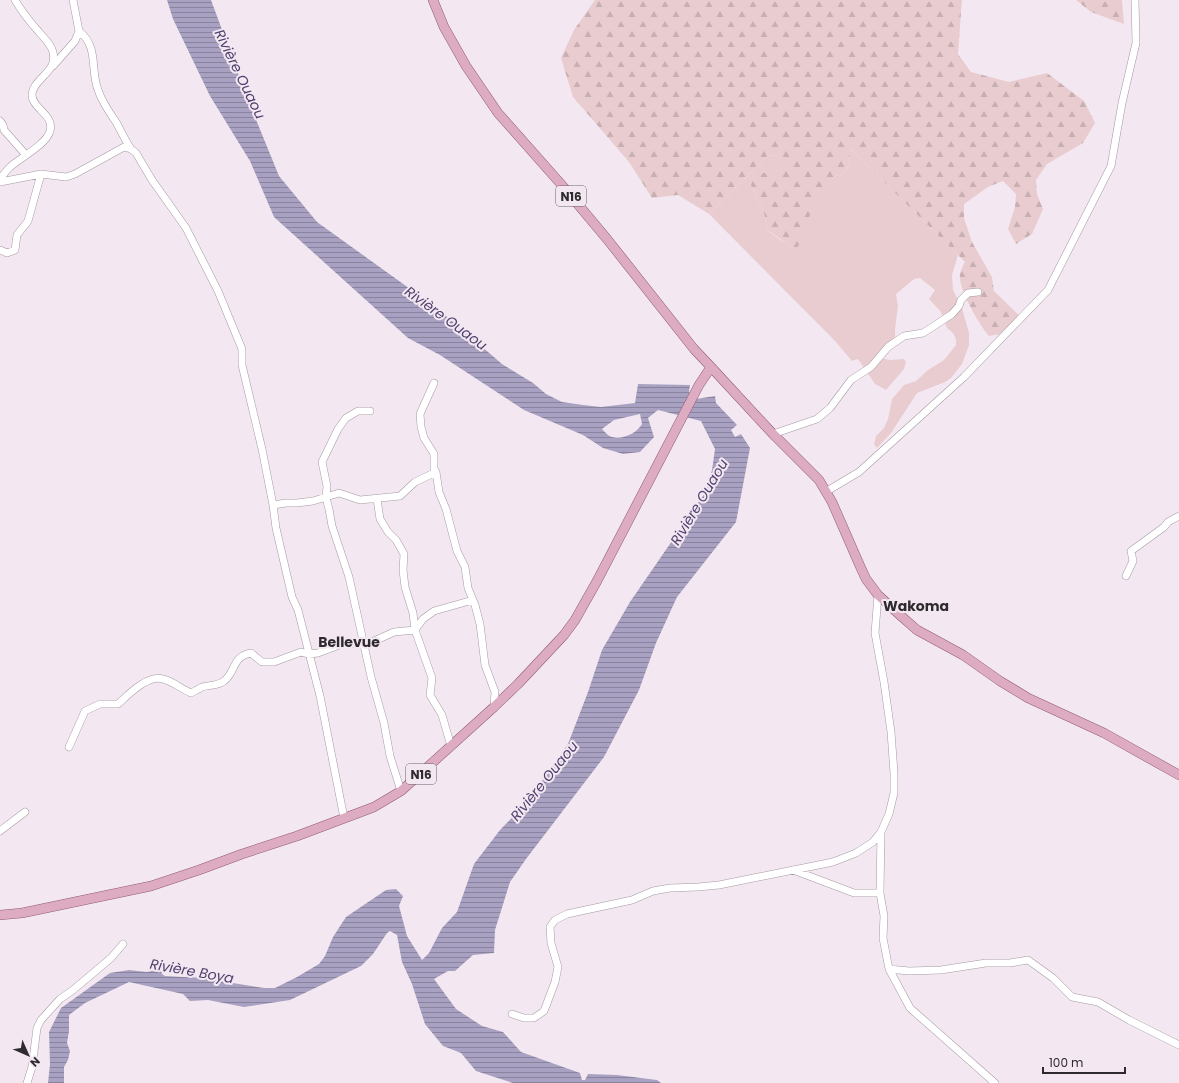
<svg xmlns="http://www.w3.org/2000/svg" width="1179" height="1083" viewBox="0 0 1179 1083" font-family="Poppins,sans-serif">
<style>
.grass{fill:#e9cccf}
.forest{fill:url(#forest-firs)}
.water{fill:url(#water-rules);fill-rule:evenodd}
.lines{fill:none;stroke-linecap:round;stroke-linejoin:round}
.minor-casing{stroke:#a49aa2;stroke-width:8}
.major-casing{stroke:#915a73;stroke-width:10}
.minor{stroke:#fff;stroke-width:7}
.major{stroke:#ddacc2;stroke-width:9}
.labels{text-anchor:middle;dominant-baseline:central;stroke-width:4;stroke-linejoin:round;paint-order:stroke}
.shield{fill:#f3e8f1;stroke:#696368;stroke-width:1}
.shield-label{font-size:12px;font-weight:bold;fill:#2e2a2d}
.water-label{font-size:14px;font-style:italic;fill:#4f406f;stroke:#f3e8f1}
.neighbourhood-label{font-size:14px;font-weight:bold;fill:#2e2a2d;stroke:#f3e8f1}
</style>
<defs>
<pattern id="forest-firs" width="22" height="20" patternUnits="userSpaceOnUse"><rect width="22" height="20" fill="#e9cccf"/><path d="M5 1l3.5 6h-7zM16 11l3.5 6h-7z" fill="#c8afb2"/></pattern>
<pattern id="water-rules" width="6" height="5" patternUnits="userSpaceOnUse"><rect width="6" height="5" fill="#a9a1c1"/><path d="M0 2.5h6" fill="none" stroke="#8a839d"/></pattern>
</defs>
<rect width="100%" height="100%" fill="#f3e8f1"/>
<!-- grass -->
<path class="grass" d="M851,149L958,255L952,275L953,290L962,308L969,333V345L962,364L951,378L945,382L917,393L891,433L877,448L874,444L876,436L884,428L888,419L892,399L904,385L916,381L928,370L944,360L956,345V339L953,333L947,328L941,312L929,299L935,290L920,278L914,279L896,294L898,306L895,329V337L892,345L881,357C888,362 896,359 904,359L906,362L904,369L886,390L875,384L858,359L852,361L836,342L709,214L768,155L779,156L781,160L783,166L776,171L769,173L750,183L764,212L767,230C776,238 786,242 795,249L809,209L834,177L847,171Z"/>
<!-- forest -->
<path class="forest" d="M595,0H962L958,54L971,72L1009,82L1047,73L1084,101L1095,123L1083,143L1047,164L1036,180L1037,194L1043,209L1032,234L1016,244L1008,229L1015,207L1016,194L1003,181L988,187L964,204V218L972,242L992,277L994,291L1022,318L1000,334L989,336C979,324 958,289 960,274C961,270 963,265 965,262L851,149L847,171L834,177L812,209L800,244L795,249L767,230L764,212L750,183L757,174L776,171L781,160L779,156L768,155L709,214L678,195L652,198L629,162L573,97L561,58L574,30Z
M1076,0H1122L1124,24L1091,12Z"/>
<!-- water -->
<path class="water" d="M167,0H211L248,100L279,176L317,222L438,309L502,364L533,383L546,394L562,402L583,405L601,407L635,403L638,384L690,385L689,392L696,399L715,396L716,403L737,425L731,430L735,437L741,434L750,448L736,522L677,597L656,643L639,690L604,757L526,859L510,882L495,930L494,953L473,955L455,971H448L434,979L456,1009L482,1026L503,1032L521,1052L580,1073L582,1080H585L588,1074L617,1075L657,1080L661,1083H513L476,1071L461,1053L443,1046L425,1024L412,984L402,962L397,935L390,931L387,933L373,954L361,966L290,1000L244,1007L208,1000L190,1001L183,994L129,982L85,1003L69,1015V1031L67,1043L70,1051L68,1060L64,1067V1083H48L50,1064L49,1032L61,1008L110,973L129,970L147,972L161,969L162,974L165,976L202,978L264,988H275L297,977L319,964L325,956L333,937L346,917L386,890L396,889L403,896L399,906L407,936L422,960L429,953L442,928L457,912L474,864L500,830L527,802L568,744L588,692L602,650L630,602L705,493L712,470L715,449L701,421L658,410L648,418L654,437L640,452L623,454L603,448L583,435L524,410L440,355L408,338L274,217L250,161L210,96L173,19ZM640,414L642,424C637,433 623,440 612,437C608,436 605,432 602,429L614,420Z"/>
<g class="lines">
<defs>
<path id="minor" d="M79,31C99,47 90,69 98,90C102,102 109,112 116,122C121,131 125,140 131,149
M53,66L75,41L79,31L73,0
M0,121L3,125L4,130L26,155
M0,179C3,175 6,171 10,167C20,158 47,144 50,131C55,115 31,108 32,94C33,83 46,76 51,67C54,63 54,57 53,52C51,44 44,38 39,32C30,22 22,12 15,0
M0,182L41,174L66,177L75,174L124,147L131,149L136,153L152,180L186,228L218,291L242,349V365L262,449L273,505L276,528L292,597L298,610L320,696L344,818
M0,250L7,253L15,250L17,235L28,221L41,174
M434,383L420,414L421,427L424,438L434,454V469L436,472L439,492L446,509L457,551L465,567L468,588L475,605L480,624L485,665L495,692L494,707
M370,411H358L346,418L338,429L322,462L327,486L326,498L329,509L332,526L349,577L371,677L384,723L390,756L401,791
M773,434L817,419L830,408L851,380L871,367L888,347L904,336L923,333L934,326L952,314L959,306L961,300L968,293L978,292
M827,491L859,472L964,377L1048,290L1111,166L1122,103L1136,43L1135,0
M377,499L380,519L388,532L396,540L404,554L403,570L405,587L413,613L415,630L432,678L430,695L442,715L451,746
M273,505L286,503H297L313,501L339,493L360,500L400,496L415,482L436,472
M1126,576L1133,561L1131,551L1164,527L1168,522L1179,516
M69,747L85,711L100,704H118C128,695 148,674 163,679C172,681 182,689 191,693C195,691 199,689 202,687C209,685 218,686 224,681C236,672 232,656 251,653L262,662H274L301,652L309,654L318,653L342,644H363L372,642L394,632L415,630L423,619L434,611L473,600
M0,831L25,812
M881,832L880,893L884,916L883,938L889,969L910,1008L995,1083
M793,870L854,893H880
M889,969L909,971L941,970L986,963H1010L1028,960L1053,978L1072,997L1098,1002L1129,1020L1179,1045
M512,1014L524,1018H534L544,1011L555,982L558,967L551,943L550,927L555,920L567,914L632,900L653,891L670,888L698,887L719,885L833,862L856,853L873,842L881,832L889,814L894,793V773L891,732L884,682L875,633L878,595
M27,1083L32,1067L37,1028L41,1020L60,999L73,990L111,958L123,944"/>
<path id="major" d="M711,367L773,434L819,480L832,502L860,566L866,579L878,595L901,616L917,630L963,655L1000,681L1028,698L1104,733L1179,775
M0,915L22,913L151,886L199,870L242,854L297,836L374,807L401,791L494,707L518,684L564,635L575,620L597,581L699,385L711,367L694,349L607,239L560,183L498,113L466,66L444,27L433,0"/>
</defs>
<!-- minor casing -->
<use href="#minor" class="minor-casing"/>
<!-- major casing -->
<use href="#major" class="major-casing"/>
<!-- minor -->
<use href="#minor" class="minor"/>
<!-- major -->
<use href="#major" class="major"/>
</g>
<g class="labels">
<!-- shield labels -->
<g class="shield">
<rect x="556" y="186" width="30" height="20" rx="3"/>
<rect x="406" y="764" width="30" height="20" rx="3"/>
</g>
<g class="shield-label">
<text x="571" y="196">N16</text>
<text x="421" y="774">N16</text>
</g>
<!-- water labels -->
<g class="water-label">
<text transform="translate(240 74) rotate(64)">Rivière Ouaou</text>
<text transform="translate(446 318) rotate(36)">Rivière Ouaou</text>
<text transform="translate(699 502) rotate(-59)">Rivière Ouaou</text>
<text transform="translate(544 781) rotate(-51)">Rivière Ouaou</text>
<text transform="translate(192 971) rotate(10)">Rivière Boya</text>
</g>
<!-- neighbourhood labels -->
<g class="neighbourhood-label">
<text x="916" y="606">Wakoma</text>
<text x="349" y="642">Bellevue</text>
</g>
</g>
<!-- north arrow -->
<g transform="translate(28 1055) rotate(135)" stroke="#f3e8f1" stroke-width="3" paint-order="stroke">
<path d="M0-3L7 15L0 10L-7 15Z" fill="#2e2a2d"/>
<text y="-6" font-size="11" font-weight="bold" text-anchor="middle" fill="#2e2a2d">N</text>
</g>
<!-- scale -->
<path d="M1043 1067v6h82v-6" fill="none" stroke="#2e2a2d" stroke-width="2"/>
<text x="1049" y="1067" font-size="12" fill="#2e2a2d" stroke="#f3e8f1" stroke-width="3" paint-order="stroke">100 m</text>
</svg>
